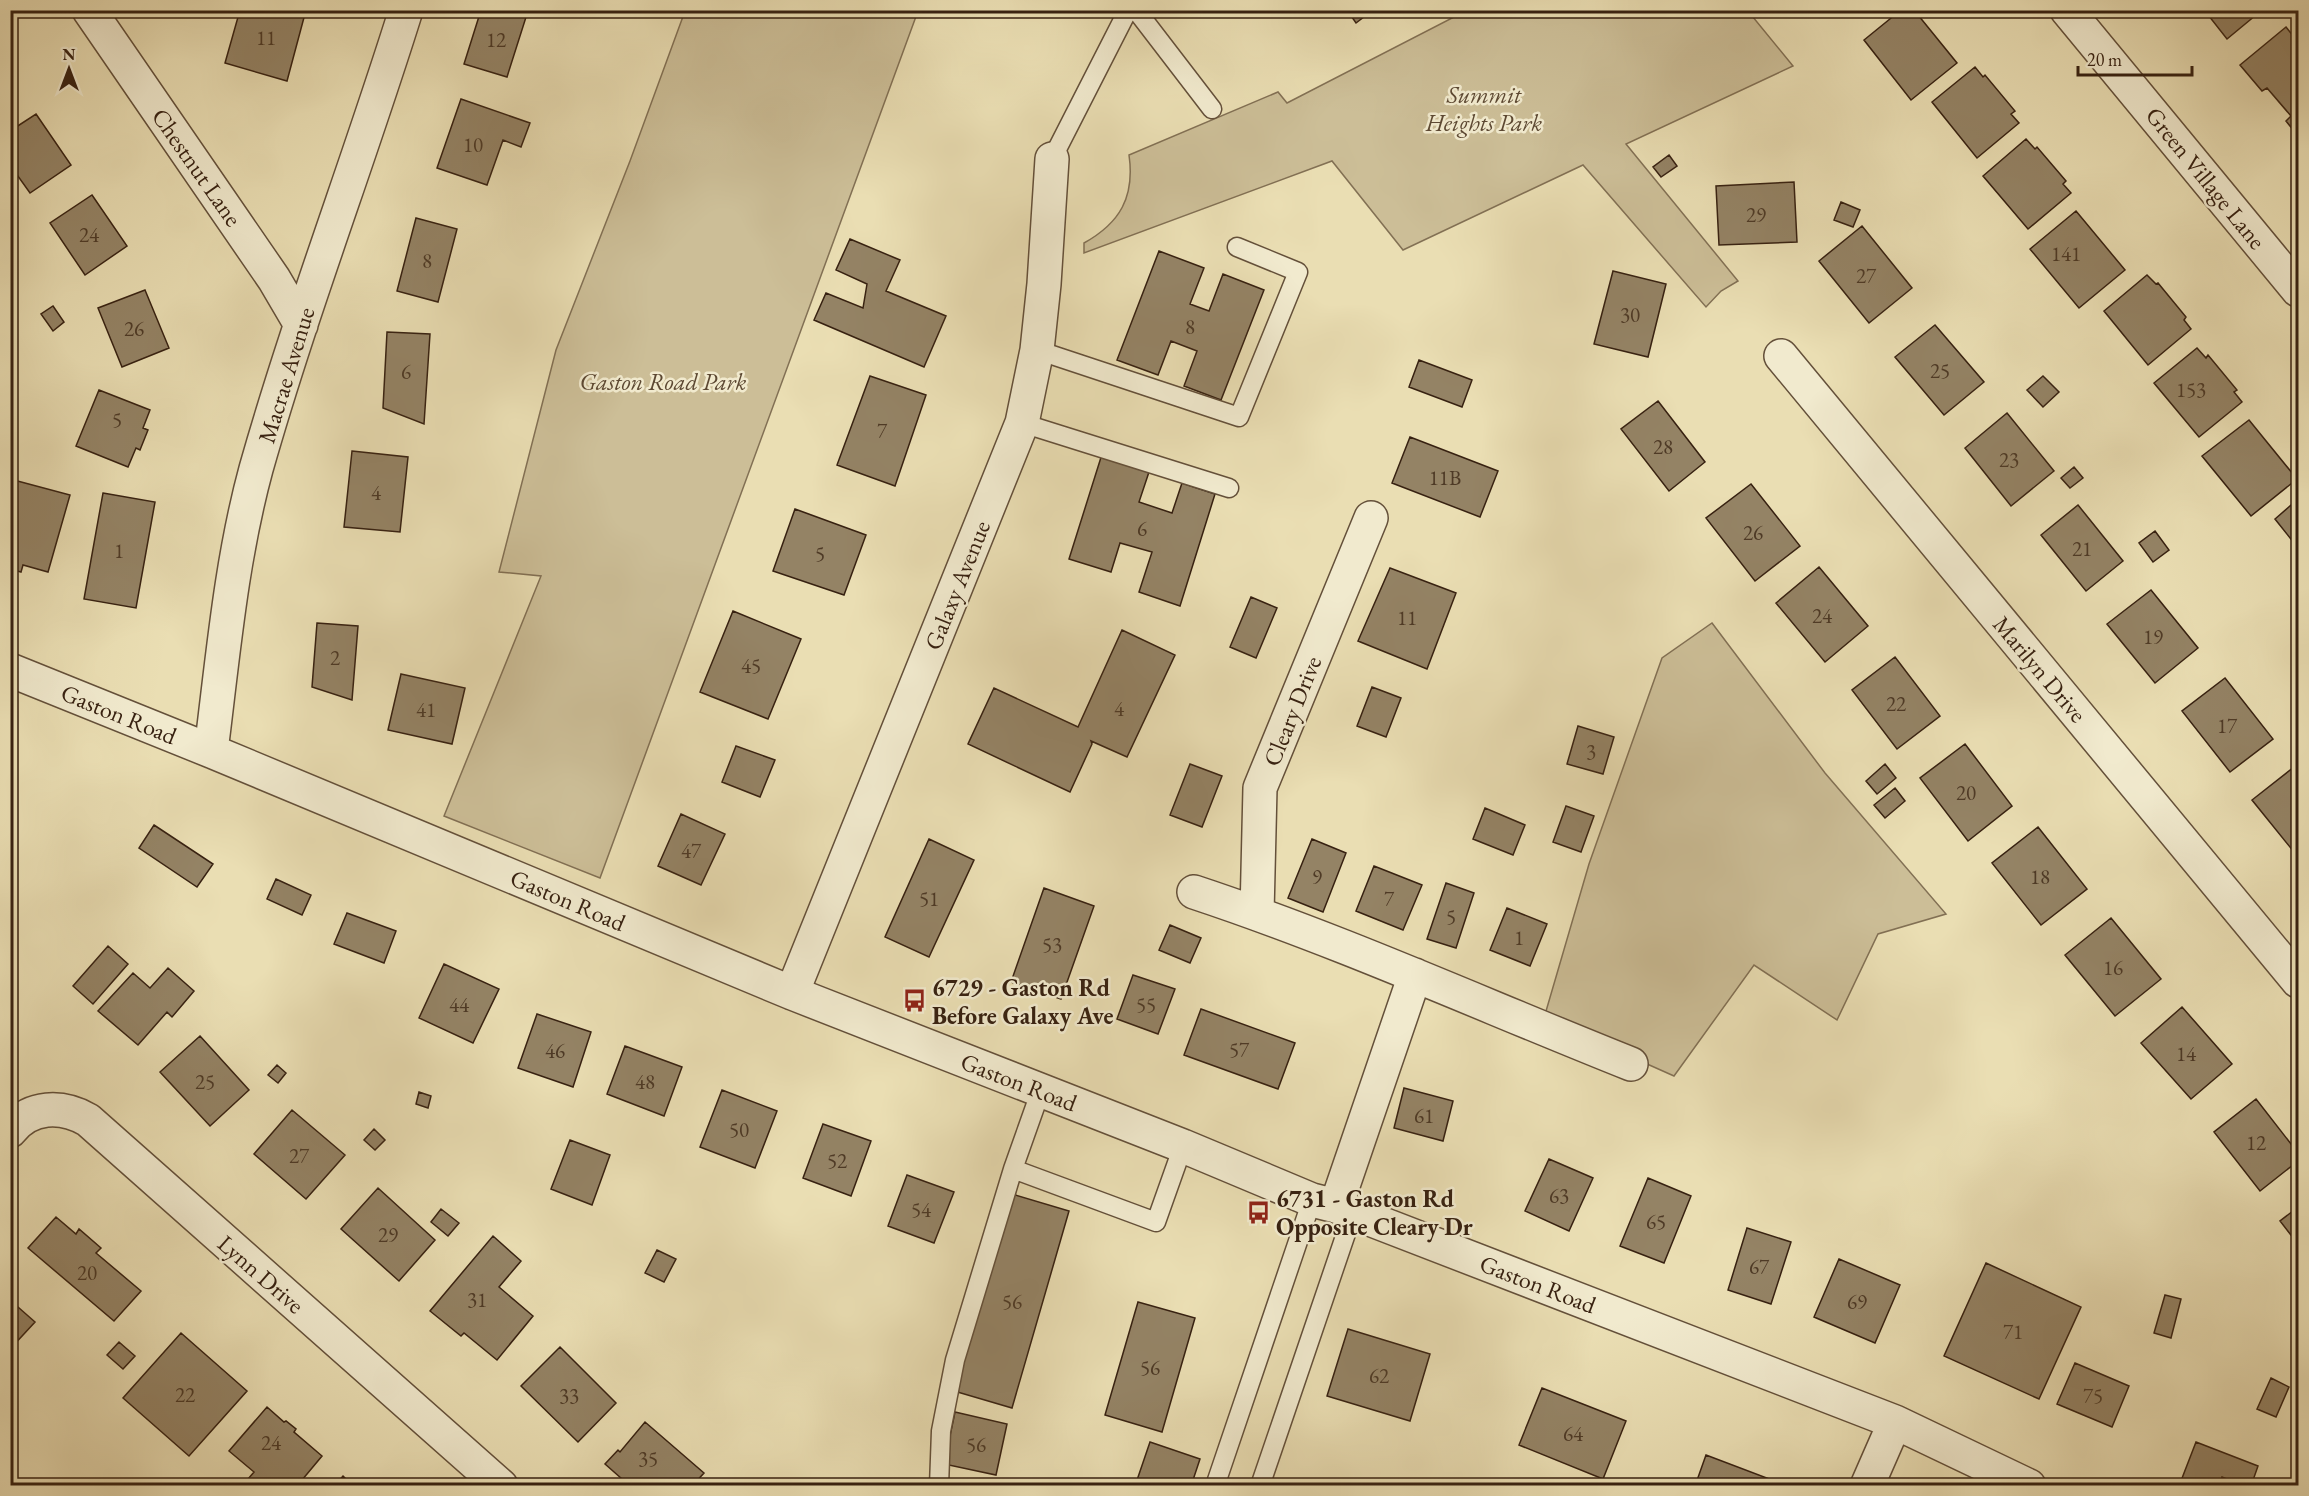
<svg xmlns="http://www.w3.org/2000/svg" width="2309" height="1496" viewBox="0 0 2309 1496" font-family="'EB Garamond',serif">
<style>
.green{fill:#ccbe97;stroke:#827054;stroke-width:1.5}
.building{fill:#948365;stroke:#372111;stroke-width:1.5}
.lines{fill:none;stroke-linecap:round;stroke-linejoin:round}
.lane-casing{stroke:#64503a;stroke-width:21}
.street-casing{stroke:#64503a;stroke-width:36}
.lane{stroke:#f1eace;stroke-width:18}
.street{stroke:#f1eace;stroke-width:33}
.labels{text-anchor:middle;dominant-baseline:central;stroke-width:5;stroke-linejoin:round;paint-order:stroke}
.number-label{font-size:21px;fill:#4e3a26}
.park-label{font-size:24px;font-style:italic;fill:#5c4832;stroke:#f1eace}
.street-label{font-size:24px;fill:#372111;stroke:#f1eace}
.poi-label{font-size:24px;font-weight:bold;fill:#372111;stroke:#f1eace;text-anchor:start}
</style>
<rect width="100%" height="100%" fill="#eadeb3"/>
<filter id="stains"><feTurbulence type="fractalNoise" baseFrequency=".00333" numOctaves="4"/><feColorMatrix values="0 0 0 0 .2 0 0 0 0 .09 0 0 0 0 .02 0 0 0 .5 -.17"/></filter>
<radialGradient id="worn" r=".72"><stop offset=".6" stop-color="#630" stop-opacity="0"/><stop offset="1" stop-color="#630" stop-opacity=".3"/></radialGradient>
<!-- green -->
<path class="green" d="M685,11H918L600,878L444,816L541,576L499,572L556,350L630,161Z
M1455,11H1748L1793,66L1626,144L1738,281L1721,291L1706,307L1583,165L1403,250L1332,161L1084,253V243C1120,223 1135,197 1129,155L1278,92L1287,103L1458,15Z
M1712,623L1825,773L1946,914L1878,934L1837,1020L1754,965L1674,1076L1544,1018L1589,864L1662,658Z"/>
<!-- building -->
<path class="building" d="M240,10H306L287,81L225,63Z
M481,10H517L527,14L507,77L464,64Z
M1347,10H1373L1356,23Z
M1901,10H1914L1957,63L1911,100L1864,40Z
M2200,10H2262L2227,39L2205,11L2202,13Z
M2286,27L2298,42V136L2286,121L2291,116L2267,88L2262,91L2240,65Z
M1975,67L1983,77L1985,75L2015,111L2011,114L2019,123L1977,158L1932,102Z
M461,99L530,123L521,147L503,140L487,185L437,168Z
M36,114L71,165L30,193L10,165V131Z
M2026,139L2035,149L2037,147L2066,181L2063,184L2071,193L2028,229L1983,176Z
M1669,155L1677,166L1661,177L1653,167Z
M1794,182L1797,242L1719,245L1716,186Z
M92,195L127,246L85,275L50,223Z
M1841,202L1860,210L1853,227L1834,220Z
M2076,211L2125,270L2079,308L2030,249Z
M416,218L457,229L438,302L397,291Z
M1862,226L1912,288L1869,323L1819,261Z
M850,239L900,260L886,291L946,316L924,367L814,320L826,293L863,308L867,284L836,270Z
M1159,251L1204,268L1190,304L1209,311L1223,274L1264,290L1221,400L1184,386L1197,351L1171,341L1158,375L1117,360Z
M1613,271L1666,284L1648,357L1594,344Z
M2147,275L2156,284L2158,283L2186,317L2184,320L2191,329L2148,365L2104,311Z
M145,290L169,348L122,367L98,308Z
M53,306L64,322L53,331L41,314Z
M1935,325L1984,382L1944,415L1895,357Z
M387,332L430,334L424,424L383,408Z
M2197,348L2206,358L2208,355L2237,390L2234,392L2242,402L2199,437L2154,383Z
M1419,360L1472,380L1462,407L1409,387Z
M870,376L926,395L895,486L837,465Z
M2043,376L2059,392L2043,407L2027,390Z
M99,390L150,410L143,428L148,430L140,450L136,448L128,467L76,446Z
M1658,401L1705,462L1669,491L1621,429Z
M2007,413L2054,471L2011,506L1965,448Z
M2249,420L2297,479L2251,516L2202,456Z
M1410,437L1498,471L1480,517L1392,483Z
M352,451L408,457L400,532L344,527Z
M1103,451L1151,466L1139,502L1172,513L1182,483L1215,494L1180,606L1139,592L1152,552L1120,543L1111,572L1069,559Z
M2074,467L2083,478L2070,488L2061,478Z
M10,479L70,495L48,572L23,565L21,572L10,569Z
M1751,484L1800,546L1755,581L1706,518Z
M103,493L155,502L136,608L84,599Z
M2298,499V548L2275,519Z
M2078,505L2123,561L2086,591L2041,535Z
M795,509L866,535L844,595L773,571Z
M2155,531L2169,550L2153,562L2139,543Z
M1819,567L1868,626L1825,662L1776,603Z
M1390,568L1456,593L1427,669L1358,641Z
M2151,590L2198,648L2155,683L2107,624Z
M1251,597L1277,608L1256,658L1230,647Z
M733,611L801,639L768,719L700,692Z
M317,623L358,626L352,700L312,687Z
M1122,630L1175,655L1127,757L1091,741L1092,744L1070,792L968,744L994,688L1078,727Z
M1895,657L1940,716L1897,749L1852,690Z
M401,674L465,688L452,744L388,730Z
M2225,678L2273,739L2230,772L2182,711Z
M1372,687L1401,698L1386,737L1357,726Z
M1578,726L1614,737L1603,774L1567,764Z
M1965,744L2012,806L1968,841L1920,778Z
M736,746L775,760L760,797L722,782Z
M1190,764L1222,776L1202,827L1170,815Z
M1885,764L1896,778L1877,794L1866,781Z
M2294,767L2298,773V857L2252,800Z
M1895,788L1905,801L1885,818L1874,805Z
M1566,806L1594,816L1581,852L1553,842Z
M1485,808L1525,825L1513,855L1473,839Z
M681,814L725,834L701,885L658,866Z
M154,825L213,864L197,887L139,848Z
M2038,827L2087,889L2041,925L1992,863Z
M929,839L974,860L929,957L885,937Z
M1312,839L1346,853L1323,912L1288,898Z
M1374,866L1422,885L1403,930L1356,911Z
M276,879L311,895L302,915L267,899Z
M1446,883L1474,893L1456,948L1427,939Z
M1044,888L1094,906L1061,999L1011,982Z
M1507,908L1547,924L1530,966L1490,950Z
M347,913L396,931L384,963L334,944Z
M2111,918L2161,979L2115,1016L2065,955Z
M1170,925L1201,938L1190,963L1159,950Z
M108,946L128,964L93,1004L73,986Z
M444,964L499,989L473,1043L419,1018Z
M168,968L194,991L172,1017L167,1012L138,1045L98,1011L133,973L150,988Z
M1133,975L1175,989L1158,1034L1117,1019Z
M2182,1007L2232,1064L2191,1099L2141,1043Z
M1201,1009L1295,1043L1278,1089L1184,1055Z
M537,1014L591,1032L573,1087L518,1068Z
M200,1036L249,1090L210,1126L160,1072Z
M625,1046L682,1067L664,1116L607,1094Z
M277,1065L286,1073L278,1083L268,1075Z
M1404,1088L1453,1101L1443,1141L1394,1128Z
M722,1090L777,1111L755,1168L700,1147Z
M419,1092L431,1096L428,1108L416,1104Z
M2256,1099L2298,1153V1161L2260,1191L2214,1132Z
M292,1110L345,1155L306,1199L254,1154Z
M823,1124L871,1141L851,1196L803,1178Z
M374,1129L385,1140L375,1150L364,1140Z
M570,1140L610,1155L592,1205L551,1189Z
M1549,1159L1593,1178L1569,1231L1525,1211Z
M907,1175L954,1192L934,1243L888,1226Z
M1648,1178L1691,1196L1664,1263L1620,1246Z
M378,1188L435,1240L399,1281L341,1229Z
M1012,1194L1069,1211L1012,1408L954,1391Z
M2298,1207V1244L2280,1221Z
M441,1209L459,1223L448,1236L431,1222Z
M56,1217L76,1234L79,1229L101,1248L96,1253L141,1291L114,1321L28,1248Z
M1747,1228L1791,1242L1771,1304L1728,1290Z
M493,1236L521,1261L499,1287L533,1316L497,1360L464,1333L461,1336L430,1311Z
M657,1250L676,1259L664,1282L645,1273Z
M1839,1259L1900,1285L1875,1343L1814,1317Z
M1986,1263L2081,1307L2039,1399L1944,1356Z
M2165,1295L2181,1299L2171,1338L2154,1333Z
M10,1300L35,1322L10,1349Z
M1138,1302L1195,1318L1162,1432L1105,1415Z
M1348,1329L1430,1354L1410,1421L1327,1396Z
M181,1333L247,1391L189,1456L123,1398Z
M119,1342L135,1356L123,1369L107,1355Z
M560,1347L616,1403L578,1442L521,1386Z
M2075,1363L2129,1386L2112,1427L2057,1404Z
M2271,1378L2289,1387L2276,1417L2257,1409Z
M1542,1388L1626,1421L1603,1479L1519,1445Z
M267,1407L284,1422L286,1421L296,1429L294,1432L322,1456L297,1486H242L254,1472L229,1451Z
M955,1412L1007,1424L996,1475L944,1464Z
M645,1422L704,1473L692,1486H630L605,1464L618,1450L620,1452Z
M1150,1442L1200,1459L1191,1486H1135Z
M2196,1442L2258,1466L2251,1486H2244L2222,1477L2219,1486H2179Z
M1706,1455L1780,1483L1779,1486H1695Z
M343,1476L353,1486H334Z
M1673,1479L1690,1486H1671Z"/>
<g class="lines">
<defs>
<path id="lane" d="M1136,10L1212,109
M1052,159L1128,10
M1037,350L1239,417L1298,272L1237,247
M1022,423L1229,488
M1013,1169L1041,1090
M939,1486L941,1431L955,1360L1013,1169L1156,1222L1183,1146
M1215,1486L1312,1200
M1260,1486L1353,1213"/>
<path id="street" d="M89,10L274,279L301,325
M2067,10L2298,290
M1781,356L2298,981
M10,670L211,751L792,993L1183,1146L1312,1200L1336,1206L1895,1422L2029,1486
M211,751C223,656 231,561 256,469C300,314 358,164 406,10
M1194,892C1342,941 1485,1006 1631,1064
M1257,913L1260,788L1371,518
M792,993L1022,423L1037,350L1044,284L1052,159
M10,1131C30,1105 62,1105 88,1120L501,1486
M1336,1206L1415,975
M1867,1486L1895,1422"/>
</defs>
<!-- lane casing -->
<use href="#lane" class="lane-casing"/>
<!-- street casing -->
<use href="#street" class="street-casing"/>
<!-- lane -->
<use href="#lane" class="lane"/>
<!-- street -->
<use href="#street" class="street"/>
</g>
<!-- icons -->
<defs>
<symbol id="bus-bare" viewBox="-9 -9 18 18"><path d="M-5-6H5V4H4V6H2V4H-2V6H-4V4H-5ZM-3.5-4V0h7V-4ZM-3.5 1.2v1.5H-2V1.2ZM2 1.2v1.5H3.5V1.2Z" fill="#8f2418" stroke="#f1eace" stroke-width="2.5" paint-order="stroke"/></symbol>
</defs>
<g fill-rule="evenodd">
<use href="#bus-bare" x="898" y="984" width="33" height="33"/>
<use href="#bus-bare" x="1242" y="1196" width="33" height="33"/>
</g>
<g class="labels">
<!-- number labels -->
<g class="number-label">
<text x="266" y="37">11</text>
<text x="496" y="39">12</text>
<text x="473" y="144">10</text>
<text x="1756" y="214">29</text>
<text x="89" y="234">24</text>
<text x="2066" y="253">141</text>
<text x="427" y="260">8</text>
<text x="1866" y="275">27</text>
<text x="1630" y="314">30</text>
<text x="1190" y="326">8</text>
<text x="134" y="328">26</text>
<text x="1940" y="370">25</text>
<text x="406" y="371">6</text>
<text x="2191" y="389">153</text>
<text x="117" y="419">5</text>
<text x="882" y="430">7</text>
<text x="1663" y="446">28</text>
<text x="2009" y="459">23</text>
<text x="1445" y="477">11B</text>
<text x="376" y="492">4</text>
<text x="1142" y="528">6</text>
<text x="1753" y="532">26</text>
<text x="2082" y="548">21</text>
<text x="119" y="550">1</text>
<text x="820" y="553">5</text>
<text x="1822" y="615">24</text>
<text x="1407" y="617">11</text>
<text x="2153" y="636">19</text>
<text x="335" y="657">2</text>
<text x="751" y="665">45</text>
<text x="1896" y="703">22</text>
<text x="1119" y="708">4</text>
<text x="426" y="709">41</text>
<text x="2227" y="725">17</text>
<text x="1591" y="751">3</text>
<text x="1966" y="792">20</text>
<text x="691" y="850">47</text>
<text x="1317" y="876">9</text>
<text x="2040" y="876">18</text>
<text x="929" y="898">51</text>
<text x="1389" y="898">7</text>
<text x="1451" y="916">5</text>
<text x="1519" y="937">1</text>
<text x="1052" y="944">53</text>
<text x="2113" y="967">16</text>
<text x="459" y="1004">44</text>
<text x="1146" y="1004">55</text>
<text x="1239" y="1049">57</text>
<text x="555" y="1050">46</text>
<text x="2186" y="1053">14</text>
<text x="205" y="1081">25</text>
<text x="645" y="1081">48</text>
<text x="1424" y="1115">61</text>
<text x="739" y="1129">50</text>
<text x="2256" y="1142">12</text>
<text x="299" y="1155">27</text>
<text x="837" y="1160">52</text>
<text x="1559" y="1195">63</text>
<text x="921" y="1209">54</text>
<text x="1656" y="1221">65</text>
<text x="388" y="1234">29</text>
<text x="1759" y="1266">67</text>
<text x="87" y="1272">20</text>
<text x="477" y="1299">31</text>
<text x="1012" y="1301">56</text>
<text x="1857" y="1301">69</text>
<text x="2013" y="1331">71</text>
<text x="1150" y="1367">56</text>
<text x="1379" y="1375">62</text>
<text x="185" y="1394">22</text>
<text x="569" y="1395">33</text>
<text x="2093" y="1395">75</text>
<text x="1573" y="1433">64</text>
<text x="271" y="1442">24</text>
<text x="976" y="1444">56</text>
<text x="648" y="1458">35</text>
</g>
<!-- park labels -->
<g class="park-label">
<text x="1484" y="94">Summit<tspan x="1484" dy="28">Heights Park</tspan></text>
<text x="663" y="381">Gaston Road Park</text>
</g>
<!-- street labels -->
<g class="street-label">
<text transform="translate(197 167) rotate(55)">Chestnut Lane</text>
<text transform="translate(2206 178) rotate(51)">Green Village Lane</text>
<text transform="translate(286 375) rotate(-73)">Macrae Avenue</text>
<text transform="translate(957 585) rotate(-68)">Galaxy Avenue</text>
<text transform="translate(2040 669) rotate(50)">Marilyn Drive</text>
<text transform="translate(1292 711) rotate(-68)">Cleary Drive</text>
<text transform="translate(119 714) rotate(22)">Gaston Road</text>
<text transform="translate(568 900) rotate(23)">Gaston Road</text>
<text transform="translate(1019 1082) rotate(21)">Gaston Road</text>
<text transform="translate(261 1274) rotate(41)">Lynn Drive</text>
<text transform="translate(1538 1284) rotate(21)">Gaston Road</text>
</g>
<!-- poi labels -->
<g class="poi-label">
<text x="932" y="987">6729 - Gaston Rd<tspan x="932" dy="28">Before Galaxy Ave</tspan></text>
<text x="1276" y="1198">6731 - Gaston Rd<tspan x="1276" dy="28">Opposite Cleary Dr</tspan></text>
</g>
</g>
<!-- margin -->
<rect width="2309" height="1496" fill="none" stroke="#eadeb3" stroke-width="36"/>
<rect x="12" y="12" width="2285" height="1472" fill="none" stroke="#372111" stroke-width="3"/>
<rect x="18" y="18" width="2273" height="1460" fill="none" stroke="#372111" stroke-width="1.5"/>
<!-- north arrow -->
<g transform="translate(69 69)" stroke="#f1eace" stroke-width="4.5" paint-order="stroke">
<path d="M0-4.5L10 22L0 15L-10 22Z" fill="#372111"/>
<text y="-9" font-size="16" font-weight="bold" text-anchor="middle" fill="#372111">N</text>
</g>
<!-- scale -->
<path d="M2078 66v9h114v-9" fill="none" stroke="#372111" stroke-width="3"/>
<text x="2087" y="66" font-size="18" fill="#372111" stroke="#f1eace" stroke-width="4.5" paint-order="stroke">20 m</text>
<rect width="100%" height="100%" filter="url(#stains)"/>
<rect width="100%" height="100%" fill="url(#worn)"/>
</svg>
